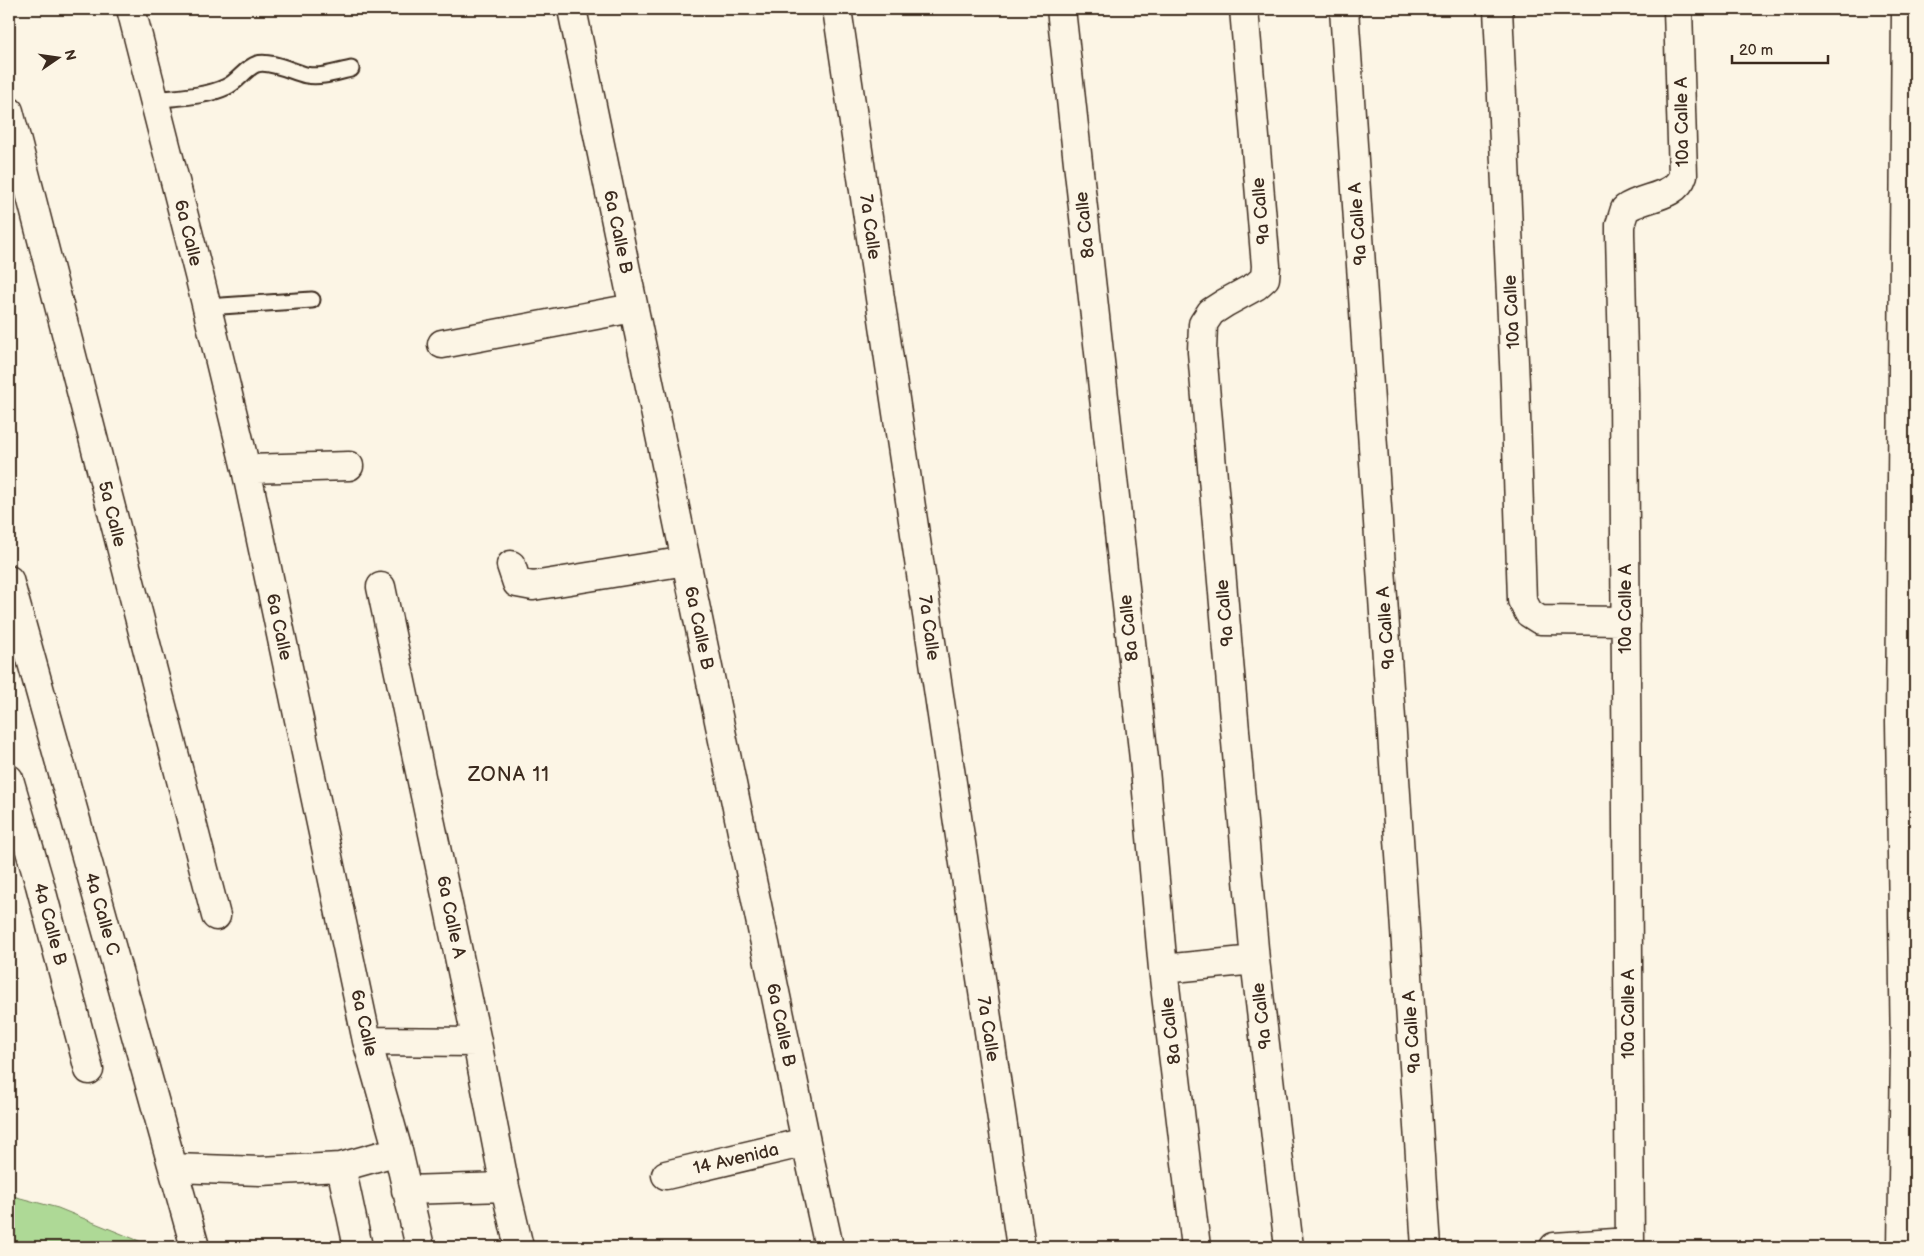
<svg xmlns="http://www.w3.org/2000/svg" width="1924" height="1256" viewBox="0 0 1924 1256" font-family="'Balsamiq Sans',sans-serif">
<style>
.green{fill:#aed996;stroke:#74825a}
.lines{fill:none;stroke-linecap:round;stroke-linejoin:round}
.lane-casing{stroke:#3b2a1e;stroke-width:19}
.street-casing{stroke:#3b2a1e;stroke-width:31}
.lane{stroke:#fcf5e5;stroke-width:15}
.street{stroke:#fcf5e5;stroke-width:28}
.labels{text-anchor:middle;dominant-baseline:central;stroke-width:4;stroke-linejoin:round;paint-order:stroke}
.street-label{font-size:18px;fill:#3b2a1e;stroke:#fcf5e5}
.quarter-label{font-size:20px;letter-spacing:1px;fill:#3b2a1e;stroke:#fcf5e5}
</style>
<rect width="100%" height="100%" fill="#fcf5e5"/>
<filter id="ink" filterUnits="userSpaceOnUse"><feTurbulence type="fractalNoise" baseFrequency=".02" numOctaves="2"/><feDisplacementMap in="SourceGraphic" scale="10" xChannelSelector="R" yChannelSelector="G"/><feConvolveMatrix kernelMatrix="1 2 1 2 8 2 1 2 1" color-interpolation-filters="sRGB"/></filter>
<g filter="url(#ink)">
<!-- green -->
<path class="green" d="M9,1195L58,1208L154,1247H9Z"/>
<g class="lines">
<defs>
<path id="lane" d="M154,100C177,97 205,97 226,87C238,82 245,68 257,64C270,60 293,72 306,75C321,78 337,72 351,69
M207,307L312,300"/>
<path id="street" d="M131,9L199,275L246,469L367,1041L398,1151L420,1247
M572,9L806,1142L829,1247
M837,9L1021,1247
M1061,9L1144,759L1163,969L1196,1247
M1244,9L1266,266L1265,278L1256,286L1225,303L1211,312L1203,324L1202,352L1255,960L1289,1247
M1344,9L1426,1247
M1498,9L1515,384L1522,600L1529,613L1540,620L1626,621
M9,111L216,916
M442,344L633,308
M246,469L349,466
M511,565L517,583L533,586L686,561
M9,580L195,1247
M381,587L477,1042L505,1187L519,1247
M9,779L40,885L89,1070
M1163,969L1255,960
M367,1041L477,1042
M341,1167L358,1247
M174,1168L260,1171L341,1167L398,1151
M666,1175L806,1142
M406,1190L505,1187
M1554,1247L1630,1242
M1630,1247L1624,392L1620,234V225L1625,209C1643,196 1676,198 1683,175L1678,9
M1902,1247L1905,1051L1900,722L1906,9"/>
</defs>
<!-- lane casing -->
<use href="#lane" class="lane-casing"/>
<!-- street casing -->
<use href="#street" class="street-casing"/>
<!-- lane -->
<use href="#lane" class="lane"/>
<!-- street -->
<use href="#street" class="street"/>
</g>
</g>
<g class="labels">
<!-- street labels -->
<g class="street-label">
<text transform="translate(1682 122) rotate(-91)">10a Calle A</text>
<text transform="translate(1261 211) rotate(-95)">9a Calle</text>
<text transform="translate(1358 224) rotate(-94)">9a Calle A</text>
<text transform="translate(1085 225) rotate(-96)">8a Calle</text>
<text transform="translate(870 227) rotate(82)">7a Calle</text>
<text transform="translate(618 232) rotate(78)">6a Calle B</text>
<text transform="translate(188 233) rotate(76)">6a Calle</text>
<text transform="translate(1512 312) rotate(-93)">10a Calle</text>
<text transform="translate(112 514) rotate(76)">5a Calle</text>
<text transform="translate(1625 609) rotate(-90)">10a Calle A</text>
<text transform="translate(1225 613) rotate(-95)">9a Calle</text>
<text transform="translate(279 627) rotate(78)">6a Calle</text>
<text transform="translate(699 628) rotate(78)">6a Calle B</text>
<text transform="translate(929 628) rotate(82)">7a Calle</text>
<text transform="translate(1129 628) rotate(-96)">8a Calle</text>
<text transform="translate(1386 628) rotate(-94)">9a Calle A</text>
<text transform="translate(102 914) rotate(74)">4a Calle C</text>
<text transform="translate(451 917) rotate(78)">6a Calle A</text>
<text transform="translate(50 924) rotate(75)">4a Calle B</text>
<text transform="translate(1628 1014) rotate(-90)">10a Calle A</text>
<text transform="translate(1262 1016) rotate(-97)">9a Calle</text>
<text transform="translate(364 1023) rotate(77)">6a Calle</text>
<text transform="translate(781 1025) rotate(78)">6a Calle B</text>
<text transform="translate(988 1029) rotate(81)">7a Calle</text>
<text transform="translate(1171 1031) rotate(-97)">8a Calle</text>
<text transform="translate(1412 1032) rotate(-94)">9a Calle A</text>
<text transform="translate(736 1159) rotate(-13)">14 Avenida</text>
</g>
<!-- quarter labels -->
<g class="quarter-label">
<text x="509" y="775">ZONA 11</text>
</g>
</g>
<!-- margin -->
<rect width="1924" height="1256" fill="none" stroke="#fcf5e5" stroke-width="30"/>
<rect x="15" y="15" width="1894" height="1226" fill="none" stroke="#3b2a1e" stroke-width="2" filter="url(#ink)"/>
<!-- north arrow -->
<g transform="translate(58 58) rotate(77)" stroke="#fcf5e5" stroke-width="4" paint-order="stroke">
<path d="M0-4L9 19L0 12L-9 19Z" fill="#3b2a1e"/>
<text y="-8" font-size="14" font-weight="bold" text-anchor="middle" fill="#3b2a1e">N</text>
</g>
<!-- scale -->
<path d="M1732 55v8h96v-8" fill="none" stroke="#3b2a1e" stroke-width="2.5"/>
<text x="1739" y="55" font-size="15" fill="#3b2a1e" stroke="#fcf5e5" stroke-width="4" paint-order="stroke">20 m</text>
</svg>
